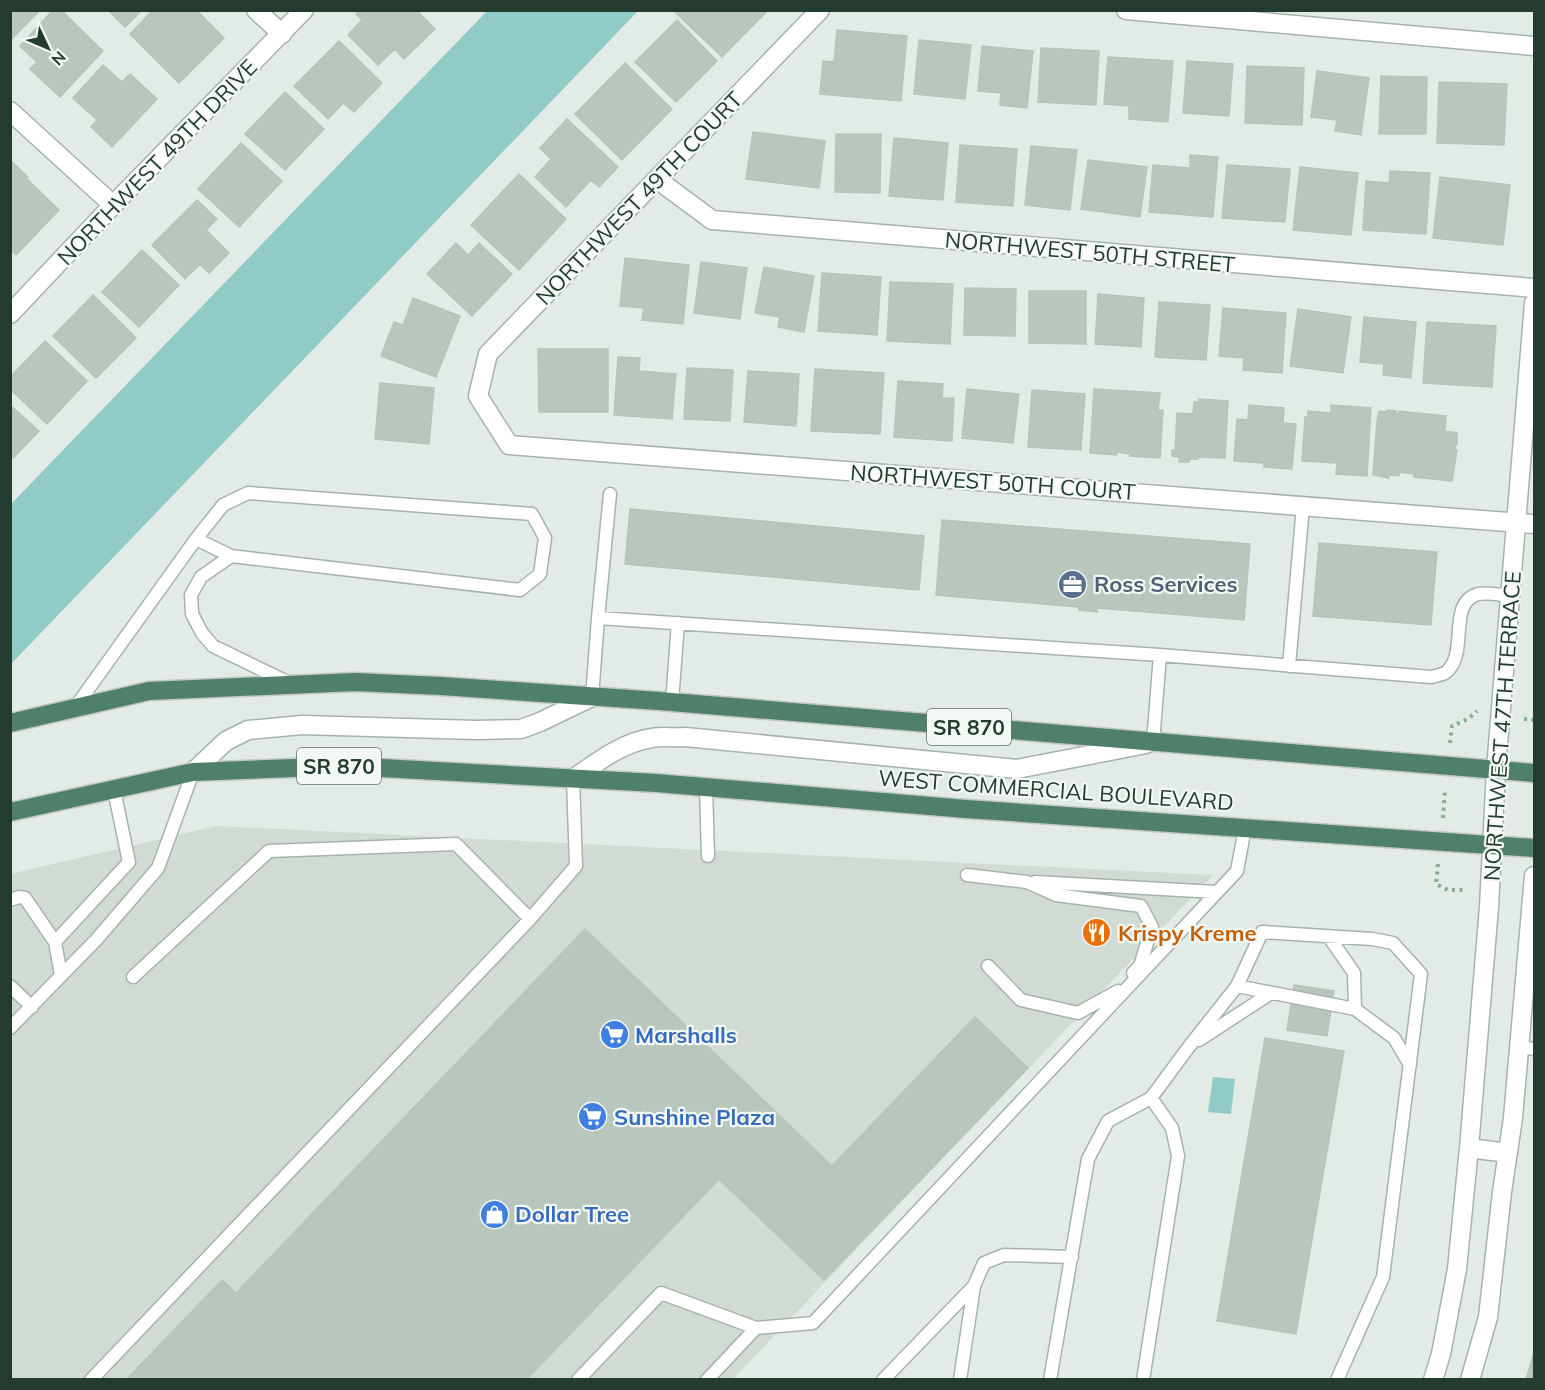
<svg xmlns="http://www.w3.org/2000/svg" width="1545" height="1390" viewBox="0 0 1545 1390" font-family="Mulish,sans-serif">
<style>
.built{fill:#d1dbd4}
.water{fill:#90cbc7}
.building{fill:#b8c6be;stroke:#b6c4bb;stroke-width:1.5}
.lines{fill:none;stroke-linecap:round;stroke-linejoin:round}
.service-casing{stroke:#a6b3ac;stroke-width:15}
.minor-casing{stroke:#a6b3ac;stroke-width:21}
.trunk-casing{stroke:#c2c8c5;stroke-width:21}
.path{stroke:#86ac98;stroke-width:4;stroke-dasharray:3 4.5;stroke-linecap:butt}
.service{stroke:#fff;stroke-width:12}
.minor{stroke:#fff;stroke-width:18}
.trunk{stroke:#50806a;stroke-width:18}
.labels{text-anchor:middle;dominant-baseline:central;stroke-width:4.5;stroke-linejoin:round;paint-order:stroke}
.shield{fill:#f3f8f4;stroke:#62746b;stroke-width:1.5}
.shield-label{font-size:21px;font-weight:bold;fill:#243b30}
.street-label{font-size:22px;fill:#243b30;stroke:#f3f8f4}
.service-label{font-size:22px;font-weight:bold;fill:#4e5e75;stroke:#f3f8f4;text-anchor:start}
.food-label{font-size:22px;font-weight:bold;fill:#c56008;stroke:#f3f8f4;text-anchor:start}
.shop-label{font-size:22px;font-weight:bold;fill:#366cbe;stroke:#f3f8f4;text-anchor:start}
</style>
<rect width="100%" height="100%" fill="#e3ebe6"/>
<!-- built -->
<path class="built" d="M217,826L1213,875L733,1379L11,1380L10,874Z"/>
<!-- water -->
<path class="water" d="M487,11H638L11,664V504Z
M1213,1077L1235,1079L1231,1114L1208,1112Z"/>
<!-- building -->
<path class="building" d="M10,10H40L10,41Z
M53,10H61L103,51L60,97L30,69L37,62L20,46Z
M108,10H142L125,27Z
M153,10H196L224,38L179,83L130,34Z
M360,10H416L435,29L404,59L395,49L378,65L348,35L362,20L356,14Z
M677,10H768L722,57L675,12Z
M677,20L717,61L676,102L635,62Z
M837,30L907,36L901,101L820,94L823,61L834,62Z
M919,40L971,45L965,99L914,94Z
M339,41L382,83L354,112L343,103L328,119L294,86Z
M982,46L1033,51L1027,108L1000,105L1001,93L978,91Z
M1041,48L1099,51L1096,105L1038,102Z
M1108,57L1173,61L1168,122L1129,119V106L1104,104Z
M1187,61L1233,64L1229,116L1183,113Z
M625,63L672,109L622,160L575,114Z
M103,65L122,82L130,74L157,99L112,147L91,127L97,120L73,98Z
M1247,66L1304,68L1302,125L1245,123Z
M1317,71L1369,78L1361,135L1335,131L1337,120L1311,117Z
M1381,76L1427,77L1426,134H1379Z
M1439,82L1507,84L1504,145L1437,143Z
M285,92L324,129L285,170L245,134Z
M567,119L618,167L599,187L591,180L566,207L535,177L551,159L540,148Z
M753,132L825,141L819,188L746,179Z
M836,134H881L880,193L835,192Z
M894,138L948,143L943,200L889,196Z
M241,143L282,181L239,227L198,189Z
M960,145L1017,149L1013,206L956,202Z
M1031,146L1077,150L1070,210L1025,205Z
M1190,155L1218,157L1213,217L1149,212L1153,165L1190,168Z
M10,160L28,177L26,178L59,210L16,255L10,249Z
M1088,160L1147,167L1140,217L1081,209Z
M1227,165L1290,169L1285,222L1222,218Z
M1300,167L1358,173L1351,235L1293,230Z
M1390,171L1430,173L1426,234L1363,230L1366,181L1389,183Z
M519,174L566,219L519,270L471,225Z
M1440,177L1510,185L1503,245L1433,238Z
M197,200L217,219L206,230L229,253L209,273L200,264L185,279L152,245Z
M456,243L468,255L479,243L512,274L472,316L427,274Z
M142,250L179,285L139,327L102,292Z
M625,258L689,265L683,324L642,320L644,308L620,306Z
M701,262L747,268L740,319L694,313Z
M764,267L814,276L804,332L778,327L780,317L755,313Z
M822,273L881,277L877,335L818,331Z
M890,282L953,284L950,344L887,341Z
M965,288L1016,289L1015,336L964,335Z
M1029,291H1086V344L1029,343Z
M1098,294L1144,298L1141,347L1095,344Z
M93,295L136,338L96,378L53,336Z
M413,298L460,316L436,377L381,356L394,322L403,325Z
M1159,302L1210,305L1206,360L1155,357Z
M1223,308L1286,313L1282,373L1243,370L1244,358L1219,356Z
M1298,309L1351,317L1343,373L1290,366Z
M1364,317L1416,322L1411,378L1383,375L1384,364L1360,362Z
M1427,322L1496,326L1492,387L1423,383Z
M45,341L87,381L47,424L10,389V377Z
M538,349H608V412H539Z
M618,357L640,358L639,371L676,374L672,419L614,415Z
M687,368L733,370L730,421L684,419Z
M815,369L884,373L880,434L811,431Z
M748,371L799,374L796,426L744,422Z
M898,381L943,384L942,398H954L952,441L894,437Z
M380,383L434,388L429,444L375,439Z
M967,389L1019,394L1013,443L962,438Z
M1094,389L1160,393L1158,410H1163L1160,458L1130,456V454L1117,452V455L1090,453Z
M1032,390L1085,394L1081,450L1028,447Z
M1199,399L1228,401L1225,458L1198,457V459H1190L1189,462H1179V457L1172,456V450H1175L1177,413L1193,414L1194,402H1199Z
M10,405L39,431L13,458L10,456Z
M1249,405L1284,408L1283,423L1296,424L1292,469L1264,467V463L1234,461L1237,419L1248,420Z
M1331,405L1371,408L1367,476L1336,474L1337,463L1302,461L1305,417H1308V411L1331,413Z
M1387,410L1396,411V413L1399,414V411L1446,416L1445,431L1457,433V445H1455V451L1457,450L1452,481L1414,477V474L1399,472V476L1389,475V478L1373,475L1377,421L1379,411L1387,412Z
M630,509L924,536L919,590L625,564Z
M942,520L1250,544L1244,620L1097,608V612L1079,610V607L936,595Z
M1319,543L1437,552L1431,625L1313,616Z
M585,929L832,1166L975,1017L1028,1068L824,1280L719,1179L526,1380H126L222,1280L236,1293Z
M1294,985L1334,991L1327,1036L1287,1030Z
M1265,1038L1344,1051L1296,1334L1217,1321Z
M1534,1352V1380H1526Z"/>
<g class="lines">
<defs>
<path id="service" d="M231,556L201,577L191,595L192,614L202,633L213,646L289,683
M598,618L610,494
M1160,655L1431,677C1435,676 1441,675 1445,673C1470,655 1446,603 1478,594C1488,592 1501,595 1511,596
M1289,666L1303,506
M592,697L598,618L1160,655L1153,742
M672,702L678,623
M74,709L196,539L223,505L248,493L532,514L545,538L540,574L520,590L231,556L196,539
M706,787L708,856
M967,875L1027,882L1056,895L1141,906L1152,927L1140,966L1133,973
M1035,882L1217,892
M10,900L19,897L25,898L55,942L61,975
M1329,937L1354,973L1355,1009
M55,942L129,862L114,790
M988,966L1021,1000L1078,1013L1118,991
M133,977L269,851L456,844L530,919
M10,986L32,1007
M1237,986L1355,1009L1394,1038L1410,1065
M10,1028L96,940L158,868L193,772
M1199,1040L1271,993
M1519,1047L1534,1049
M91,1380L530,919L576,866L573,779
M578,1380L661,1293L756,1328
M707,1380L756,1328L813,1323L1237,871L1245,828
M883,1380L974,1286
M960,1380L974,1286L984,1263L1004,1255L1072,1257
M1050,1380L1088,1159L1108,1121L1151,1098L1188,1048L1237,986L1262,932L1372,939L1393,943L1421,974L1383,1277L1337,1380
M1143,1380L1178,1156L1172,1128L1151,1098"/>
<path id="minor" d="M256,10L282,34
M820,10L488,354L478,396L509,445L1534,524
M1126,10L1534,46
M10,111L113,205
M658,180L712,220L1534,288
M10,314L113,205L304,10
M193,772L226,741L248,730L302,725L477,730L521,729L540,722L592,697
M573,779C597,762 623,742 652,738C663,736 674,738 685,737L1017,769L1146,744
M1469,1148L1508,1153
M1433,1380L1441,1354L1457,1269L1469,1148L1489,907L1496,769L1534,303
M1470,1380L1488,1317L1502,1192L1513,1118L1534,876"/>
<path id="trunk" d="M10,723L149,691L355,682L441,686L659,701L1534,773
M10,812L193,772L345,766L656,783L966,809L1534,848"/>
</defs>
<!-- service casing -->
<use href="#service" class="service-casing"/>
<!-- minor casing -->
<use href="#minor" class="minor-casing"/>
<!-- trunk casing -->
<use href="#trunk" class="trunk-casing"/>
<!-- path -->
<path class="path" d="M1524,719L1534,720
M1450,743L1452,726L1468,719L1477,711
M1443,818L1445,790
M1438,864L1436,884L1448,890H1467"/>
<!-- service -->
<use href="#service" class="service"/>
<!-- minor -->
<use href="#minor" class="minor"/>
<!-- trunk -->
<use href="#trunk" class="trunk"/>
</g>
<!-- icons -->
<defs>
<symbol id="office-disc" viewBox="-11 -11 22 22"><circle r="9.5" fill="#5c6f8a" stroke="#f3f8f4"/><path d="M-6-3h4V-5.5h4V-3h4V5H-6ZM-1-4.5V-3h2v-1.5ZM-6 0V1H6V0Z" fill="#fff"/></symbol>
<symbol id="restaurant-disc" viewBox="-11 -11 22 22"><circle r="9.5" fill="#e8710a" stroke="#f3f8f4"/><path d="M-5-6h1v4h1v-4h1v4h1v-4h1v5L-1.5 .5V6h-2V.5L-5-1ZM5-6V6H3V1.5H1.5Q1.5-4 5-6Z" fill="#fff"/></symbol>
<symbol id="supermarket-disc" viewBox="-11 -11 22 22"><circle r="9.5" fill="#3f7fe0" stroke="#f3f8f4"/><path d="M-6-5.5h2.5l.6 2H6L4.5 2H-2.5L-4.4-4H-6ZM-1.5 3.2a1.3 1.3 0 1 0 .1 0ZM3 3.2a1.3 1.3 0 1 0 .1 0Z" fill="#fff"/></symbol>
<symbol id="shop-disc" viewBox="-11 -11 22 22"><circle r="9.5" fill="#3f7fe0" stroke="#f3f8f4"/><path d="M-5-2.5h2.3a2.7 3.5 0 0 1 5.4 0H5L5.5 6h-11ZM-1.5-2.5h3a1.5 2.3 0 0 0-3 0Z" fill="#fff"/></symbol>
</defs>
<g fill-rule="evenodd">
<use href="#office-disc" x="1056" y="568" width="33" height="33"/>
<use href="#restaurant-disc" x="1080" y="916" width="33" height="33"/>
<use href="#supermarket-disc" x="598" y="1018" width="33" height="33"/>
<use href="#supermarket-disc" x="576" y="1100" width="33" height="33"/>
<use href="#shop-disc" x="478" y="1198" width="33" height="33"/>
</g>
<g class="labels">
<!-- shield labels -->
<g class="shield">
<rect x="927" y="709" width="84" height="36" rx="4.5"/>
<rect x="297" y="748" width="84" height="36" rx="4.5"/>
</g>
<g class="shield-label">
<text x="969" y="727">SR 870</text>
<text x="339" y="766">SR 870</text>
</g>
<!-- street labels -->
<g class="street-label">
<text transform="translate(157 162) rotate(-46)">NORTHWEST 49TH DRIVE</text>
<text transform="translate(639 198) rotate(-46)">NORTHWEST 49TH COURT</text>
<text transform="translate(1090 252) rotate(5)">NORTHWEST 50TH STREET</text>
<text transform="translate(993 482) rotate(4)">NORTHWEST 50TH COURT</text>
<text transform="translate(1502 726) rotate(-86)">NORTHWEST 47TH TERRACE</text>
<text transform="translate(1056 790) rotate(4)">WEST COMMERCIAL BOULEVARD</text>
</g>
<!-- service labels -->
<g class="service-label">
<text x="1094" y="584">Ross Services</text>
</g>
<!-- food labels -->
<g class="food-label">
<text x="1118" y="933">Krispy Kreme</text>
</g>
<!-- shop labels -->
<g class="shop-label">
<text x="635" y="1035">Marshalls</text>
<text x="614" y="1117">Sunshine Plaza</text>
<text x="515" y="1214">Dollar Tree</text>
</g>
</g>
<!-- border -->
<rect width="1545" height="1390" fill="none" stroke="#243b30" stroke-width="24"/>
<!-- north arrow -->
<g transform="translate(48 48) rotate(134)" stroke="#f3f8f4" stroke-width="4.5" paint-order="stroke">
<path d="M0-4.5L10 22L0 15L-10 22Z" fill="#243b30"/>
<text y="-9" font-size="16" font-weight="bold" text-anchor="middle" fill="#243b30">N</text>
</g>
</svg>
